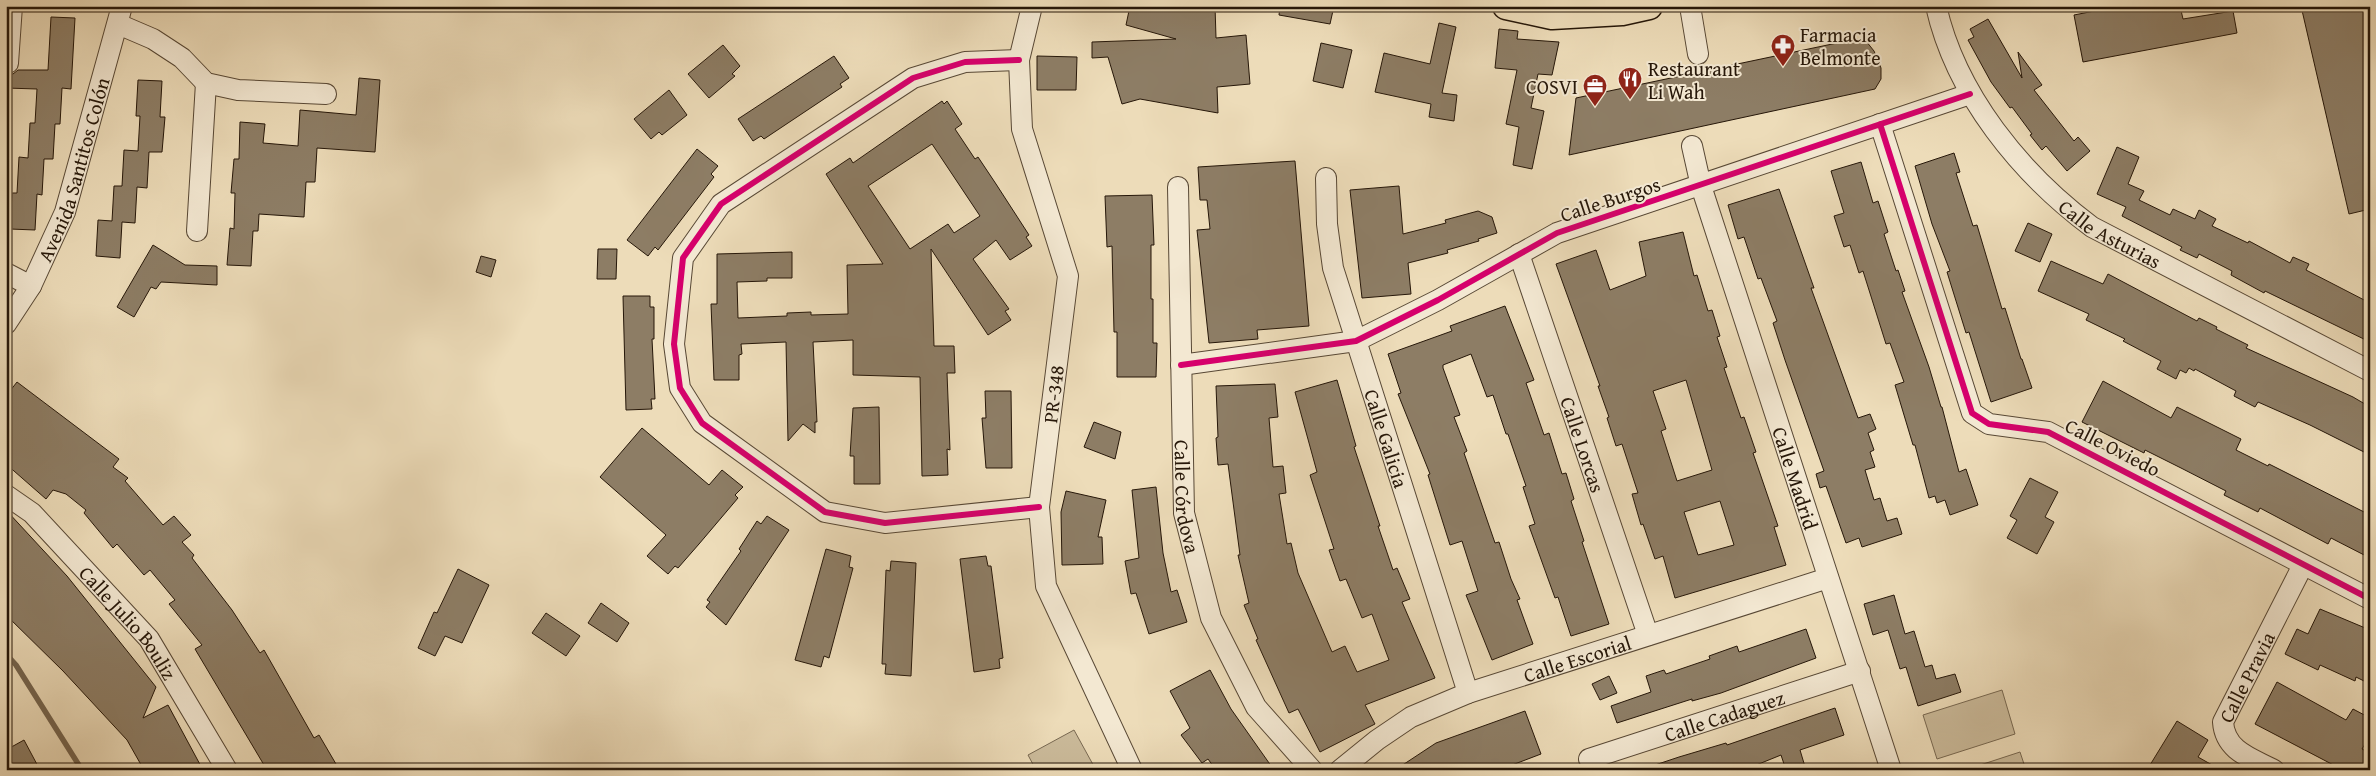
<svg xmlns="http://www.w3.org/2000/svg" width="2376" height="776" viewBox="0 0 2376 776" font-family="'Gentium Book Plus',serif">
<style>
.green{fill:#cbbb9b;stroke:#786952}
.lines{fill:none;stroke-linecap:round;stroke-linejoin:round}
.stream{stroke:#75654f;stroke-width:5.5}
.building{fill:#8d7d65;stroke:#261709;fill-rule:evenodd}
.minor-casing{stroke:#584835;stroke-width:22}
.major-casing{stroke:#261709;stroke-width:29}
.minor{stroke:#f3e8d2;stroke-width:20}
.major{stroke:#eddcb9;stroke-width:26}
.cycleway-casing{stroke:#f3e8d2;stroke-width:9}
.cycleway{stroke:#d6006c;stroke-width:6}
.labels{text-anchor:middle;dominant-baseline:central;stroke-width:4;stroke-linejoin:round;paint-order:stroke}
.poi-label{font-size:20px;fill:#261709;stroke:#f3e8d2;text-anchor:start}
.street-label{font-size:20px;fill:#261709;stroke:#f3e8d2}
</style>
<rect width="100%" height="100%" fill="#eddcb9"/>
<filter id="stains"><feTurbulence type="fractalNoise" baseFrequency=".004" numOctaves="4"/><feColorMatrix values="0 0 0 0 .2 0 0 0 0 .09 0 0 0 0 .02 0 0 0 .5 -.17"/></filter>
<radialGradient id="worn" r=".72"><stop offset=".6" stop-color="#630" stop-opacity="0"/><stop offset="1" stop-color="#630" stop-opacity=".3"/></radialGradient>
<!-- green -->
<path class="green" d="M2002,690L2015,734L1937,759L1923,715Z
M1074,730L1096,770H1036L1028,755Z
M2020,752L2026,770H1965Z"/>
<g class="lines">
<!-- stream -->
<path class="stream" d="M6,654L16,665L82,770"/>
</g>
<!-- building -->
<path class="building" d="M1130,6H1215L1216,38L1246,35L1250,84L1217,87L1218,113L1140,99L1122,104L1108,57L1092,58V42L1176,39L1126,25Z
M1280,6H1334L1330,24L1279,15Z
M2120,6H2180L2183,19L2233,11L2237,33L2083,62L2074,15Z
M2301,6H2370V209L2349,214Z
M51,17L75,18L71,89L62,88L60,124H55L53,159H44L42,195L37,194L35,230L10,229L12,193H17L19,157L28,158L30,123H35L37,89L6,88V75L13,74L18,70H48Z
M1988,19L2022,78L2018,52L2042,85L2034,90L2074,141L2078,137L2090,151L2067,171L2046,146L2042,150L2030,135L2032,134L2012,107L2010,108L1991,82L1968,40L1974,37L1970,29Z
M1439,23L1456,27L1442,93L1457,95L1454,121L1429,117L1431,104L1375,92L1384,53L1430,64Z
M1499,29L1518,31L1517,39L1559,42L1552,75L1538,74L1531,108L1544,111L1532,169L1513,165L1519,127L1506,124L1517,70L1495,68Z
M1856,39L1866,41L1874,51L1881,68V79L1875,89L1569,155L1576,98Z
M1321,43L1352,50L1343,88L1313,81Z
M723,45L740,66L732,74L735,76L709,98L688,74Z
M834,56L849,78L840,84L842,87L764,139L761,136L753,141L738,119Z
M1037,56L1077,57L1076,90H1037Z
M359,78L380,80L375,152L317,148L315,182H306L304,217L259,214L258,231H253L251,266L227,265L230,228L234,229L235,193H231L234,159H239L240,122L265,124L263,143L298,146L300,110L356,115Z
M138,80L162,81L160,117H165L162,152H149L147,188L137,187L135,223L122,222L120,258L96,256L98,220L112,221L114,186H122L124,150L138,151L140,116H136Z
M669,90L687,115L662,135L659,132L651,139L634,119Z
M942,101L944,104L947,101L962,124L955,129L975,159L978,157L996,184L1029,235L1026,237L1032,246L1010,260L996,240L973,259L1009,309L1005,311L1011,320L988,335L931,249L934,346H954L955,373H947L950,450L947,449L948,475L922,476L920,377L853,375V340L813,342L817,422H815V433L803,424L788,441L786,342L741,344L742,354L739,355V380H714L711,304H717V254L792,252V278H767V281L737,282L738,318L787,316V313L811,312V315L848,314L847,265L883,264L826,174L850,158L853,163ZM932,144L980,216L954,233L948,224L910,249L868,186Z
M2117,147L2139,157L2128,184L2144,191L2139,200L2170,215L2173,209L2195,219L2199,210L2216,219L2212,226L2248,243L2249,241L2290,263L2293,257L2309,264L2306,270L2370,303V342L2265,291L2264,293L2231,275L2232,271L2199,254L2197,258L2180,250L2182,247L2122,216L2126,207L2097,194Z
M697,149L718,166L711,174L714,177L658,250L655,247L648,256L627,240Z
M1954,153L1960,172L1956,173L1973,226L1977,225L2002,309L2005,308L2021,359H2022L2032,388L1991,402L1969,332L1966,333L1947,272L1950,271L1932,224L1915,166Z
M1295,161L1309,326L1257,330L1258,339L1209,343L1197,230L1210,229L1207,200H1200L1198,167Z
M1861,162L1873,203L1878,201L1888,232L1884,234L1896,271L1898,270L1905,291L1902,292L1929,367L1941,407H1942L1959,472L1966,469L1978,505L1950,515L1945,500L1937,503L1935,496L1929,498L1915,445H1913L1895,385L1904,382L1890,343L1886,344L1863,271L1859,273L1850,245L1844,247L1834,216L1844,213L1831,171Z
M1399,186L1403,234L1446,223L1445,220L1478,211L1492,217L1497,233L1478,239L1479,241L1447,250L1448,253L1408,263L1411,294L1362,298L1350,190Z
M1779,189L1814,288H1811L1858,418L1870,414L1876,429L1868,433L1874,450L1870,452L1875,467L1865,470L1874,500L1880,498L1887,521L1897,518L1902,534L1862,547L1859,538L1846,543L1826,486L1820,488L1816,474L1824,471L1785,360L1773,323L1777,321L1761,278L1758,279L1744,237L1738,239L1728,205Z
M1152,195L1154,245H1151V299H1153V343H1157L1156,377H1117V332H1114L1112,246L1107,247L1105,196Z
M2028,223L2052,234L2040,262L2015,251Z
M1683,232L1694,276L1697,275L1708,311L1712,310L1720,336L1717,337L1727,367L1724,368L1741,418L1744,417L1756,452L1753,453L1778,526L1774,527L1786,565L1675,598L1663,556L1655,559L1643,524L1641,525L1632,494L1638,493L1622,444L1616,446L1607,418L1609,417L1598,386H1600L1556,264L1596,250L1610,290L1646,276L1639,242ZM1686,380L1712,470L1677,481L1661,431L1666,429L1653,391ZM1720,501L1734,545L1698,555L1684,512Z
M153,245L185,265L217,266V285L161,282L156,289L151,287L134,317L117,307Z
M598,249H617L616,279H597Z
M481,256L496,260L491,277L476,272Z
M2051,261L2103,284L2108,274L2197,321L2199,318L2217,327L2216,329L2248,345L2246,348L2353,397L2370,407V455L2310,425L2258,402L2255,407L2234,396L2236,391L2195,369L2194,371L2189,368L2186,373L2180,370L2176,379L2157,369L2161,361L2123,341L2125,339L2086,320L2089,314L2038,291Z
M623,296H650V307H654V339H652L655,399H651L652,409L626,410Z
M1505,306L1534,380L1526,383L1544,435L1549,433L1562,474L1566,473L1574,499L1571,501L1584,541L1582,542L1609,624L1571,636L1558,597L1555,598L1529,526L1535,524L1523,487L1526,486L1508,434H1506L1493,395L1487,397L1471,354L1443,365V368L1460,415L1454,417L1467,451L1464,453L1495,543L1499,542L1511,579L1520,599L1517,600L1533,644L1492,660L1466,595L1478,591L1462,541L1450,545L1428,475L1430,474L1398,394L1401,393L1388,354L1452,331L1450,326Z
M1337,380L1356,446L1354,447L1380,526H1378L1393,570L1397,568L1410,599L1402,602L1435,678L1365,705L1375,724L1320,752L1298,709L1289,713L1256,640L1258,639L1244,605L1249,603L1238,555H1240L1228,464L1218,465L1216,438L1218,437L1216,386L1275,384L1278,417L1269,418L1273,467L1283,466L1286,493L1279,494L1287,544L1291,543L1298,573L1332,652L1345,646L1357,672L1389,660L1372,614L1362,618L1346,579L1340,581L1329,550L1334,549L1310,475L1317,472L1295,392Z
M2103,381L2171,418L2177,407L2241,439L2236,450L2268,466L2269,464L2370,515V558L2331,538L2328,544L2260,508L2258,512L2224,495L2226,491L2181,468L2145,450L2144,453L2082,422Z
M17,382L119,459L113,467L128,478L125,481L163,525L174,516L191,535L182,542L194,555L192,558L232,610L260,653L264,650L314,738L319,735L336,764L326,770H267L195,649L202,645L169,604L175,600L150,570L144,575L117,544L113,548L84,513L86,510L66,494L53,490L46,499L6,464V396Z
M985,391H1011L1012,468H986L982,418H986Z
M879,407L880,484H854V456H850L853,408Z
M1094,422L1121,432L1115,459L1084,447Z
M642,428L709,485L722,470L743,487L735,495L738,498L699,544L678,568L675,566L668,574L647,556L666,535L600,477Z
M2030,478L2058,492L2045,517L2054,522L2037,554L2007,538L2017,520L2010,516Z
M1156,487L1163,553L1171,592L1177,590L1187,622L1149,634L1136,593L1131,594L1125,561L1139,558L1132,490Z
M1066,491L1106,500L1098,537H1102L1103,564L1062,565L1061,512Z
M6,510L67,576L156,687L143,718L168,705L203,770H144L127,740L63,671L6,615Z
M767,516L789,530L726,625L706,607L710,602L707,600L741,551L739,549L757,521L761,524Z
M826,549L851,556L849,567L853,568L829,658L824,656L821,667L795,660Z
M986,556L988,566H991L1003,658L999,659L1000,668L974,672L960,559Z
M891,561L916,563L911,676L885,674L886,664H882L886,570L890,571Z
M458,569L489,585L462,643L445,636L435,656L418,648L434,612L437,613Z
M1894,595L1905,634L1914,631L1925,667L1932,665L1936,679L1955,674L1961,692L1918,706L1906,667L1900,669L1888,630L1873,635L1864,604Z
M601,603L629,623L617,642L588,623Z
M2320,609L2370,630V684L2356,677L2355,681L2320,665L2318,670L2285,654L2297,629L2308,634Z
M546,613L580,636L566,656L532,633Z
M1806,629L1816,658L1721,693L1692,701V699L1617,723L1611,706L1651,692L1646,676L1664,670L1666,674L1710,659L1709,656L1737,646L1739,652Z
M1210,670L1231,709L1274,770H1216L1208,759L1202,763L1181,735L1190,728L1170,691Z
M1609,676L1617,693L1600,700L1592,684Z
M2277,682L2346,720L2353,709L2370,718V736L2362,749L2370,753V770H2343L2255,724Z
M1835,708L1844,735L1800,750L1806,770H1786L1781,755L1744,770H1650L1649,767L1679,757L1726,743L1727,745Z
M1525,711L1541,754L1499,770H1395L1436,743Z
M2177,721L2208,740L2198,757L2221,770H2158L2150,765Z
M24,740L40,770H13L6,756V750Z"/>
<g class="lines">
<defs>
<g id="minor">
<path d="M1032,6L1019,60L1022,129L1068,276L1039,507L1046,586L1132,770"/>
<path d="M1690,6L1698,54"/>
<path id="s1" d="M1936,6C1956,95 2021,174 2092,227L2370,371"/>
<path d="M118,24L153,39L182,58L206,83L238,90L326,94"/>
<path d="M1019,60L965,62L913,78L721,204L683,258L674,344L680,388L702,423L825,512L885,523L1039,507"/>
<path d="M8,63L12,6"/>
<path d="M1880,124L1972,413L1989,424L2048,432L2370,599"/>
<path id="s2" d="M1692,146L1701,186L1891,770"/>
<path id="s3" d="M1326,178L1327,224L1333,268L1468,693"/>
<path id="s4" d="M1178,187L1184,513L1211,618L1256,707L1312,770"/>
<path d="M197,231L206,83"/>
<path id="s5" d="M1519,254L1648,635"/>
<path d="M6,273L31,286"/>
<path id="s6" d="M6,324L31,286L65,212L122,6"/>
<path d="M1181,365L1356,341L1438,300L1557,233L1970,94"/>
<path id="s7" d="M6,495L32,513L149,639L227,770"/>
<path id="s8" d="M1589,759L1860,671"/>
<path id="s9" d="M1340,770L1377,740L1411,717L1468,693L1828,578"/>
<path id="s10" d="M2274,770C2251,758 2225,751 2223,722L2303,565"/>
</g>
<path id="major" d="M1506,6L1552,16L1622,12L1649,6"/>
</defs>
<!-- minor casing -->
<use href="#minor" class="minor-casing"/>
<!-- major casing -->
<use href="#major" class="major-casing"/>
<!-- minor -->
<use href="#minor" class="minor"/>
<!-- major -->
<use href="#major" class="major"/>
<defs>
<path id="cycleway" d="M1019,60L965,62L913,78L721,204L683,258L674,344L680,388L702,423L825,512L885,523L1039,507
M1880,124L1972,413L1989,424L2048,432L2370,599
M1181,365L1356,341L1438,300L1557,233L1970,94"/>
</defs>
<!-- cycleway casing -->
<use href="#cycleway" class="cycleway-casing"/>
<!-- cycleway -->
<use href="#cycleway" class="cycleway"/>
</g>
<!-- icons -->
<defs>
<symbol id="pharmacy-pin" viewBox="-11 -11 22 30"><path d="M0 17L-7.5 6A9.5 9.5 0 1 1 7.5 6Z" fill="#8f2418" stroke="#f3e8d2"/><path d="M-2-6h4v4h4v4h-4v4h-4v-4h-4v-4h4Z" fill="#fff"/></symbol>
<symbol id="restaurant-pin" viewBox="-11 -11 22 30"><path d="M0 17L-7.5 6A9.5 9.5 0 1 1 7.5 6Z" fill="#8f2418" stroke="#f3e8d2"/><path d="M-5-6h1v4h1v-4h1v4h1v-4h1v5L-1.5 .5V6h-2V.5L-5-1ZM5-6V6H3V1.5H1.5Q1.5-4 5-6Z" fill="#fff"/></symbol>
<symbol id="office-pin" viewBox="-11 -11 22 30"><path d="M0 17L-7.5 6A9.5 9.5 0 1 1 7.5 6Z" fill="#8f2418" stroke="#f3e8d2"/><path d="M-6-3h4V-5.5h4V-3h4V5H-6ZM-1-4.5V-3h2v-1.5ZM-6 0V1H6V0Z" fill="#fff"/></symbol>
</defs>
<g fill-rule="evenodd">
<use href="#pharmacy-pin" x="1769" y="32" width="28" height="38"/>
<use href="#restaurant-pin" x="1616" y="65" width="28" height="38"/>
<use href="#office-pin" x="1581" y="72" width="28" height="38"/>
</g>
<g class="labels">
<!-- poi labels -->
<g class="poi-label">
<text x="1800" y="34">Farmacia<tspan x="1800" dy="23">Belmonte</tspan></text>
<text x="1648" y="68">Restaurant<tspan x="1648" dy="23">Li Wah</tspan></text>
<text x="1578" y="86" text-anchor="end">COSVI</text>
</g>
<!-- street labels -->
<g class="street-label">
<text stroke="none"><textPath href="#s6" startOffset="170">Avenida Santitos Colón</textPath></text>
<text transform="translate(1610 199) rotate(-18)">Calle Burgos</text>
<text stroke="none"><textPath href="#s1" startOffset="295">Calle Asturias</textPath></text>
<text transform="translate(1053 394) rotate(-83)">PR-348</text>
<text stroke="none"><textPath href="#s3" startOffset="269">Calle Galicia</textPath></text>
<text stroke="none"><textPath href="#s5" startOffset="201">Calle Lorcas</textPath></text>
<text transform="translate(2113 447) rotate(27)">Calle Oviedo</text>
<text stroke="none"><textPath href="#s2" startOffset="348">Calle Madrid</textPath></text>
<text stroke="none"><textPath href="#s4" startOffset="310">Calle Córdova</textPath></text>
<text stroke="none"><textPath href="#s7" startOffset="178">Calle Julio Bouliz</textPath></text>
<text stroke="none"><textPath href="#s9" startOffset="265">Calle Escorial</textPath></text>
<text stroke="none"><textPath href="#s10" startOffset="125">Calle Pravia</textPath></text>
<text stroke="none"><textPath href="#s8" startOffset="142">Calle Cadaguez</textPath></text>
</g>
</g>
<!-- margin -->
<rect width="2376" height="776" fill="none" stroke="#eddcb9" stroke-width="25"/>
<rect x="8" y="8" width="2361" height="761" fill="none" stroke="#261709" stroke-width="2.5"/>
<rect x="12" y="12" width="2351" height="751" fill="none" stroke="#261709"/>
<rect width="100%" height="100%" filter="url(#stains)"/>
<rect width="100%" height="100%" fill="url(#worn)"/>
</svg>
